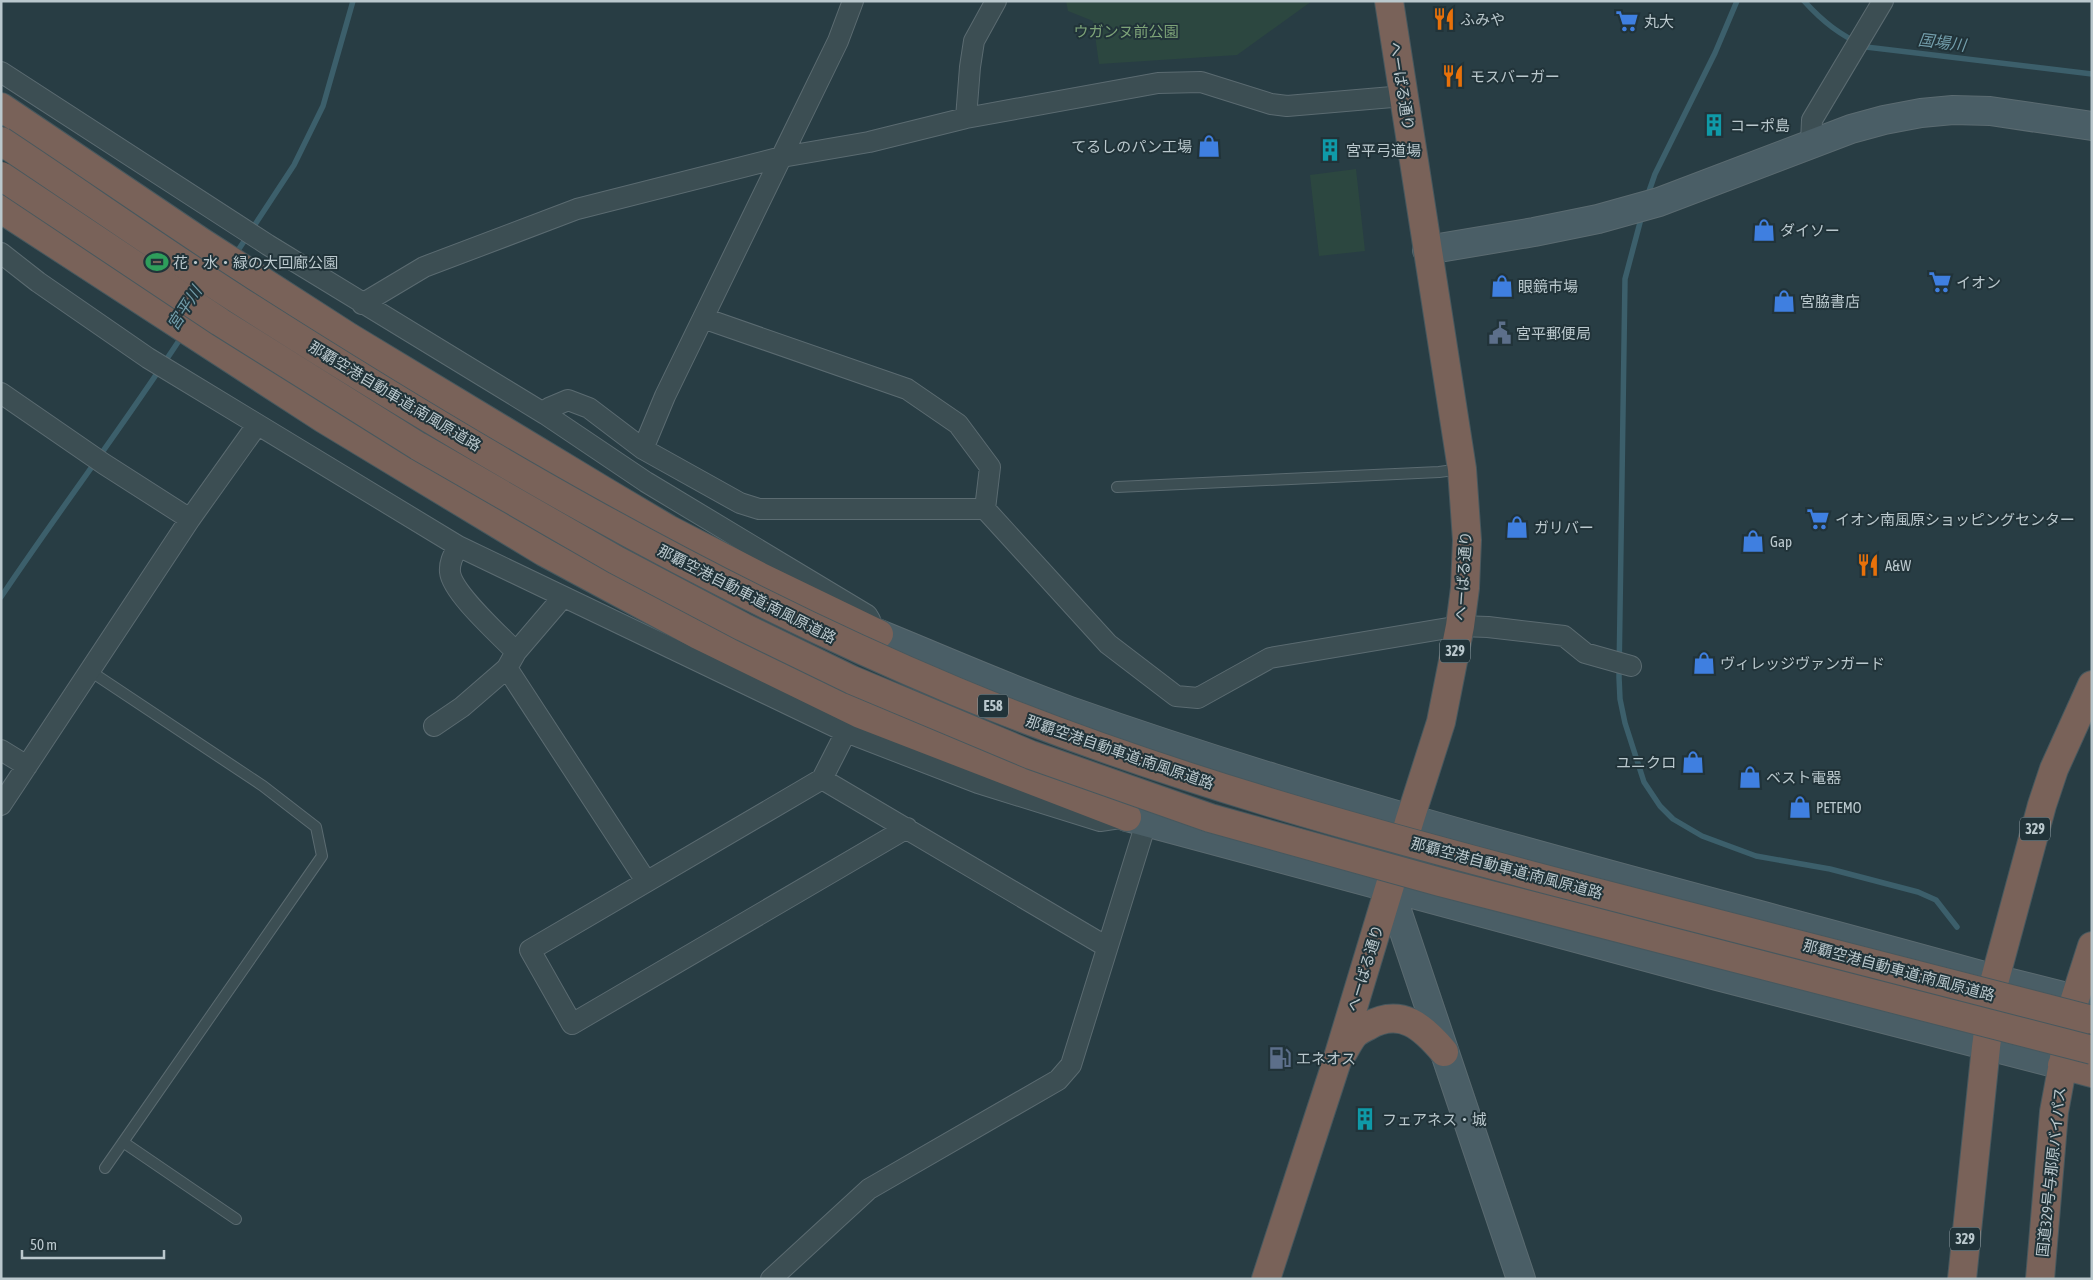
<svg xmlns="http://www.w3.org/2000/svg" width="2093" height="1280" viewBox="0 0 2093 1280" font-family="'Asap Condensed','Noto Sans JP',sans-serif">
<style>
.green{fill:#2c4740}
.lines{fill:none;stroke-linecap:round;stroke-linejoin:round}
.stream{stroke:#3c5f6b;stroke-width:5.5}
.lane-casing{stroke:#5b6b71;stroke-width:12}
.street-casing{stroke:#5b6b71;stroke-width:22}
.secondary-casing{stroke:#5b6b71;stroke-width:30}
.highway-casing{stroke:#47585e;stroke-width:30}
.lane{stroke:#3c4e53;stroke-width:10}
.street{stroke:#3c4e53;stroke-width:20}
.secondary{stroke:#4a5e66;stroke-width:28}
.highway{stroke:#796259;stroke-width:28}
.highway-bridge-casing{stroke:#47585e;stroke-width:30;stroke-linecap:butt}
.highway-bridge{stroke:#796259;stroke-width:28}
.labels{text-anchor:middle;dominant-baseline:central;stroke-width:4;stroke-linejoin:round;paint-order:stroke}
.shield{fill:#213339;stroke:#8c9ba1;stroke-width:1}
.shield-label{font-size:14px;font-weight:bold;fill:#bac8cd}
.poi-label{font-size:15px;fill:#bac8cd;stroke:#213339;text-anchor:start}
.park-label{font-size:15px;fill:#7da378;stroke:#213339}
.street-label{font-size:15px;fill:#bac8cd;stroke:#213339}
.water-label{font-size:16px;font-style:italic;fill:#739eab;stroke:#213339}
</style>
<rect width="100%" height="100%" fill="#283d44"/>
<!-- green -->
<path class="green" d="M1066,1H1312L1237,55L1099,64L1093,21L1068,11Z
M1356,169L1365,251L1319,256L1310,175Z"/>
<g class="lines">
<!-- stream -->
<path class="stream" d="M1804,1C1823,22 1840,35 1866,47L2092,74
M1647,197L1655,174L1715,53L1737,1
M1642,215L1625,279L1619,677L1620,699L1625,723L1644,782L1660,806L1673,819L1702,836L1756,856L1830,869L1918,892L1936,900L1957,927
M235,255L294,165L323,106L353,1
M1,597C60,509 124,425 182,336"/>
<defs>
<path id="lane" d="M1117,487L1439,472L1461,469
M90,671L263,786L316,827L322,856L105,1168
M123,1142L236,1219"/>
<path id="street" d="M1,72L268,245L545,414L646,482L867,615L870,620
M966,118L970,67L974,41L996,1
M1811,143L1812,120L1883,1
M1,253L38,282L148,358L458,546L846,732L978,783L1100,821L1127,817
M362,304L424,267L577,209L782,157L869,142L966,118L1158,83L1201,82L1271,104L1287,106L1404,96
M703,318L907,389L958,424L990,467L985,509
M1,393L104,464L190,519
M545,414L549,408L568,400L589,408L643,449L740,503L759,509H985L1108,644L1176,696L1198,698L1270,658L1460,626L1488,627L1564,636L1585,653L1631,666
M643,449L665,396L838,41L853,1
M458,546C454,554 449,562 450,572C452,593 500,635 516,652
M563,597L516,652L507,668L646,881
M434,726L462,707L507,668
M1,750L27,766
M822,779L846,732
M1,805L190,519L257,425
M907,828L572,1024L530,950L822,779L1107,947
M771,1279L869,1189L1058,1080L1071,1065L1146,823"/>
<path id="secondary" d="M1427,250L1534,232L1598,219L1659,202L1851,129L1884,120L1921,113L1953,110L1990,111L2092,126
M879,634C943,660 1006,688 1070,711C1373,818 1686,893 1995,979L2075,999L2092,998
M1127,817L1717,976L2062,1065
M1389,887L1521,1279"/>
<path id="highway" d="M1,107L200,241L349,337L604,491L668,529L759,576L879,634
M1,209L324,419L544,552L698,635L860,714L1127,817
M1342,1054C1346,1048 1350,1039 1355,1034C1358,1031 1364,1028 1368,1026C1401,1007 1423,1027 1444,1052
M2062,1065L2092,1073
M1266,1279L1336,1064L1410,819L1441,722L1460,626L1465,588L1467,540L1462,469L1389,1
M1962,1279L1986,1047L1995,979L2042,805L2054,769L2092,685
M2040,1279L2054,1112L2075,999L2092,946"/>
</defs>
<!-- lane casing -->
<use href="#lane" class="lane-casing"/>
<!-- street casing -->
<use href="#street" class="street-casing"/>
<!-- secondary casing -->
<use href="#secondary" class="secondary-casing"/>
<!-- highway casing -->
<use href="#highway" class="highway-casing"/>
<!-- lane -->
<use href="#lane" class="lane"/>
<!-- street -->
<use href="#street" class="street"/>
<!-- secondary -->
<use href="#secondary" class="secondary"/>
<!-- highway -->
<use href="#highway" class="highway"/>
<defs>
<path id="highway-bridge" d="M1,141C81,194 159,249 240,301C469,447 704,586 955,691C1161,777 1376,835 1591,891C1758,934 1925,977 2092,1020
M1,176L220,322L418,446L616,560L743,627L852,680L1031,755L1210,818L1440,882L2092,1050"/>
</defs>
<!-- highway-bridge casing -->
<use href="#highway-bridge" class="highway-bridge-casing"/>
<!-- highway-bridge -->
<use href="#highway-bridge" class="highway-bridge"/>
</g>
<!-- icons -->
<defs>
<symbol id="restaurant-bare" viewBox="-9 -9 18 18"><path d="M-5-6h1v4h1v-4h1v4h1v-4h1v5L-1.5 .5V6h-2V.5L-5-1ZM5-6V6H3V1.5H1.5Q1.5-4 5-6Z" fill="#e8710a" stroke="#213339" stroke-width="2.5" paint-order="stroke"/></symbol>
<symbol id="supermarket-bare" viewBox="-9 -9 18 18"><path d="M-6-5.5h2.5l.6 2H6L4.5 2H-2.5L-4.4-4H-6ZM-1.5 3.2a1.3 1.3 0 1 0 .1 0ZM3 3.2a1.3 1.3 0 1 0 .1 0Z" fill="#3f7fe0" stroke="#213339" stroke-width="2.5" paint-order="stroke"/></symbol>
<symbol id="building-bare" viewBox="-9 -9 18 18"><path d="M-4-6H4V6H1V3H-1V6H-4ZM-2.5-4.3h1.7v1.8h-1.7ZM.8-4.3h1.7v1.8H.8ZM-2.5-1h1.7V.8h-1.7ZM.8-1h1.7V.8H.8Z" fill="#0f9aa8" stroke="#213339" stroke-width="2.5" paint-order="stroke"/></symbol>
<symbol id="shop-bare" viewBox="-9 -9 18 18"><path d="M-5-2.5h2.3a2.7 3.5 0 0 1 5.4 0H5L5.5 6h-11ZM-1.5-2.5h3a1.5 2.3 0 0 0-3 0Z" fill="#3f7fe0" stroke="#213339" stroke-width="2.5" paint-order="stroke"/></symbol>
<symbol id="stadium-bare" viewBox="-9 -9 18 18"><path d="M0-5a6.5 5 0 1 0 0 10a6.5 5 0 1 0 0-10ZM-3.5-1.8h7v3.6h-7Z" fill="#2e9e5b" stroke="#213339" stroke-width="2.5" paint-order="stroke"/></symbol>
<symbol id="civic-bare" viewBox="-9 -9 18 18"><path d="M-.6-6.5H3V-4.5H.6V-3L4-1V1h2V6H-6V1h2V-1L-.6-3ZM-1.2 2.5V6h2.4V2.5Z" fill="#5c6f8a" stroke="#213339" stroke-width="2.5" paint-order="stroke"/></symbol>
<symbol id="fuel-bare" viewBox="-9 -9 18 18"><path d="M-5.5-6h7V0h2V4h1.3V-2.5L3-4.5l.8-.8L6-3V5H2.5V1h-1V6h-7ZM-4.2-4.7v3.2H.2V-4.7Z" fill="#5c6f8a" stroke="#213339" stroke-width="2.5" paint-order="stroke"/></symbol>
</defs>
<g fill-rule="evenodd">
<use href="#restaurant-bare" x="1428" y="3" width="32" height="32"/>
<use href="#supermarket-bare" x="1611" y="5" width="32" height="32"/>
<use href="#restaurant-bare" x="1437" y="60" width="32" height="32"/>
<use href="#building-bare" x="1698" y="109" width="32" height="32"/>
<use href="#shop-bare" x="1193" y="130" width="32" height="32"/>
<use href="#building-bare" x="1314" y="134" width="32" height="32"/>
<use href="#shop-bare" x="1748" y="214" width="32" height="32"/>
<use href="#stadium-bare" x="141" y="246" width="32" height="32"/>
<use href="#supermarket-bare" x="1924" y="266" width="32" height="32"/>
<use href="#shop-bare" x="1486" y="270" width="32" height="32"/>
<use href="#shop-bare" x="1768" y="285" width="32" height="32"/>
<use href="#civic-bare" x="1484" y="317" width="32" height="32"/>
<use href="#supermarket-bare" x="1802" y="503" width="32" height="32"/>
<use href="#shop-bare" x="1501" y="511" width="32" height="32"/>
<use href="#shop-bare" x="1737" y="525" width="32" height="32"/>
<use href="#restaurant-bare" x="1852" y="549" width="32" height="32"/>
<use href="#shop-bare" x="1688" y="647" width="32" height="32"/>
<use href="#shop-bare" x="1677" y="746" width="32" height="32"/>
<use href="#shop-bare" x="1734" y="761" width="32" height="32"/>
<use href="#shop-bare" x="1784" y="791" width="32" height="32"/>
<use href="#fuel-bare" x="1264" y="1042" width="32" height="32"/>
<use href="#building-bare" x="1349" y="1103" width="32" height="32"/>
</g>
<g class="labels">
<!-- shield labels -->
<g class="shield">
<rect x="1440" y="639.5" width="30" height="23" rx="4"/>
<rect x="978" y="694.5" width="30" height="23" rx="4"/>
<rect x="2020" y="817.5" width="30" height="23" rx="4"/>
<rect x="1950" y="1227.5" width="30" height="23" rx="4"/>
</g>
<g class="shield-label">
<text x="1455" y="651">329</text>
<text x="993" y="706">E58</text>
<text x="2035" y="829">329</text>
<text x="1965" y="1239">329</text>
</g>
<!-- poi labels -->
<g class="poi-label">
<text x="1460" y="19">ふみや</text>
<text x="1644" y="21">丸大</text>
<text x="1470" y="76">モスバーガー</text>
<text x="1730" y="125">コーポ島</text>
<text x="1192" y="146" text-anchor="end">てるしのパン工場</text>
<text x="1346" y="150">宮平弓道場</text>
<text x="1780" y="230">ダイソー</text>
<text x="173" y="262">花・水・緑の大回廊公園</text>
<text x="1956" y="282">イオン</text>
<text x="1518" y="286">眼鏡市場</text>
<text x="1800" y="301">宮脇書店</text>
<text x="1516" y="333">宮平郵便局</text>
<text x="1835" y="519">イオン南風原ショッピングセンター</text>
<text x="1534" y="527">ガリバー</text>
<text x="1770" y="541">Gap</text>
<text x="1885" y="565">A&amp;W</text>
<text x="1720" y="663">ヴィレッジヴァンガード</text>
<text x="1676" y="762" text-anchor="end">ユニクロ</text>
<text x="1766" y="777">ベスト電器</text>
<text x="1816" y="807">PETEMO</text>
<text x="1296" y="1058">エネオス</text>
<text x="1382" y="1119">フェアネス・城</text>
</g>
<!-- park labels -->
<g class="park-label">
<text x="1126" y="31">ウガンヌ前公園</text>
</g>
<!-- street labels -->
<g class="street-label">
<text transform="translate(1402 86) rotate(81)">へーばる通り</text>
<text transform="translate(395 396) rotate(31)">那覇空港自動車道;南風原道路</text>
<text transform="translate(1463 576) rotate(-86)">へーばる通り</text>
<text transform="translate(747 594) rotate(27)">那覇空港自動車道;南風原道路</text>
<text transform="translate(1120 752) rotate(19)">那覇空港自動車道;南風原道路</text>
<text transform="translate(1507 868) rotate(15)">那覇空港自動車道;南風原道路</text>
<text transform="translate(1365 968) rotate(-73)">へーばる通り</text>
<text transform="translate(1899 970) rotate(15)">那覇空港自動車道;南風原道路</text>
<text transform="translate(2051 1172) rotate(-84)">国道329号与那原バイパス</text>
</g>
<!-- water labels -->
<g class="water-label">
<text transform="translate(1942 42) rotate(7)">国場川</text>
<text transform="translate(184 308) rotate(-57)">宮平川</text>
</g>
</g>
<!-- border -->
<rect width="2093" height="1280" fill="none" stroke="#bac8cd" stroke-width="5"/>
<!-- scale -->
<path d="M22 1250v8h142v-8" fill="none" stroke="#bac8cd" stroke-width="2.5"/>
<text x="30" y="1250" font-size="15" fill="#bac8cd" stroke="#213339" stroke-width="4" paint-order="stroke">50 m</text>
</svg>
